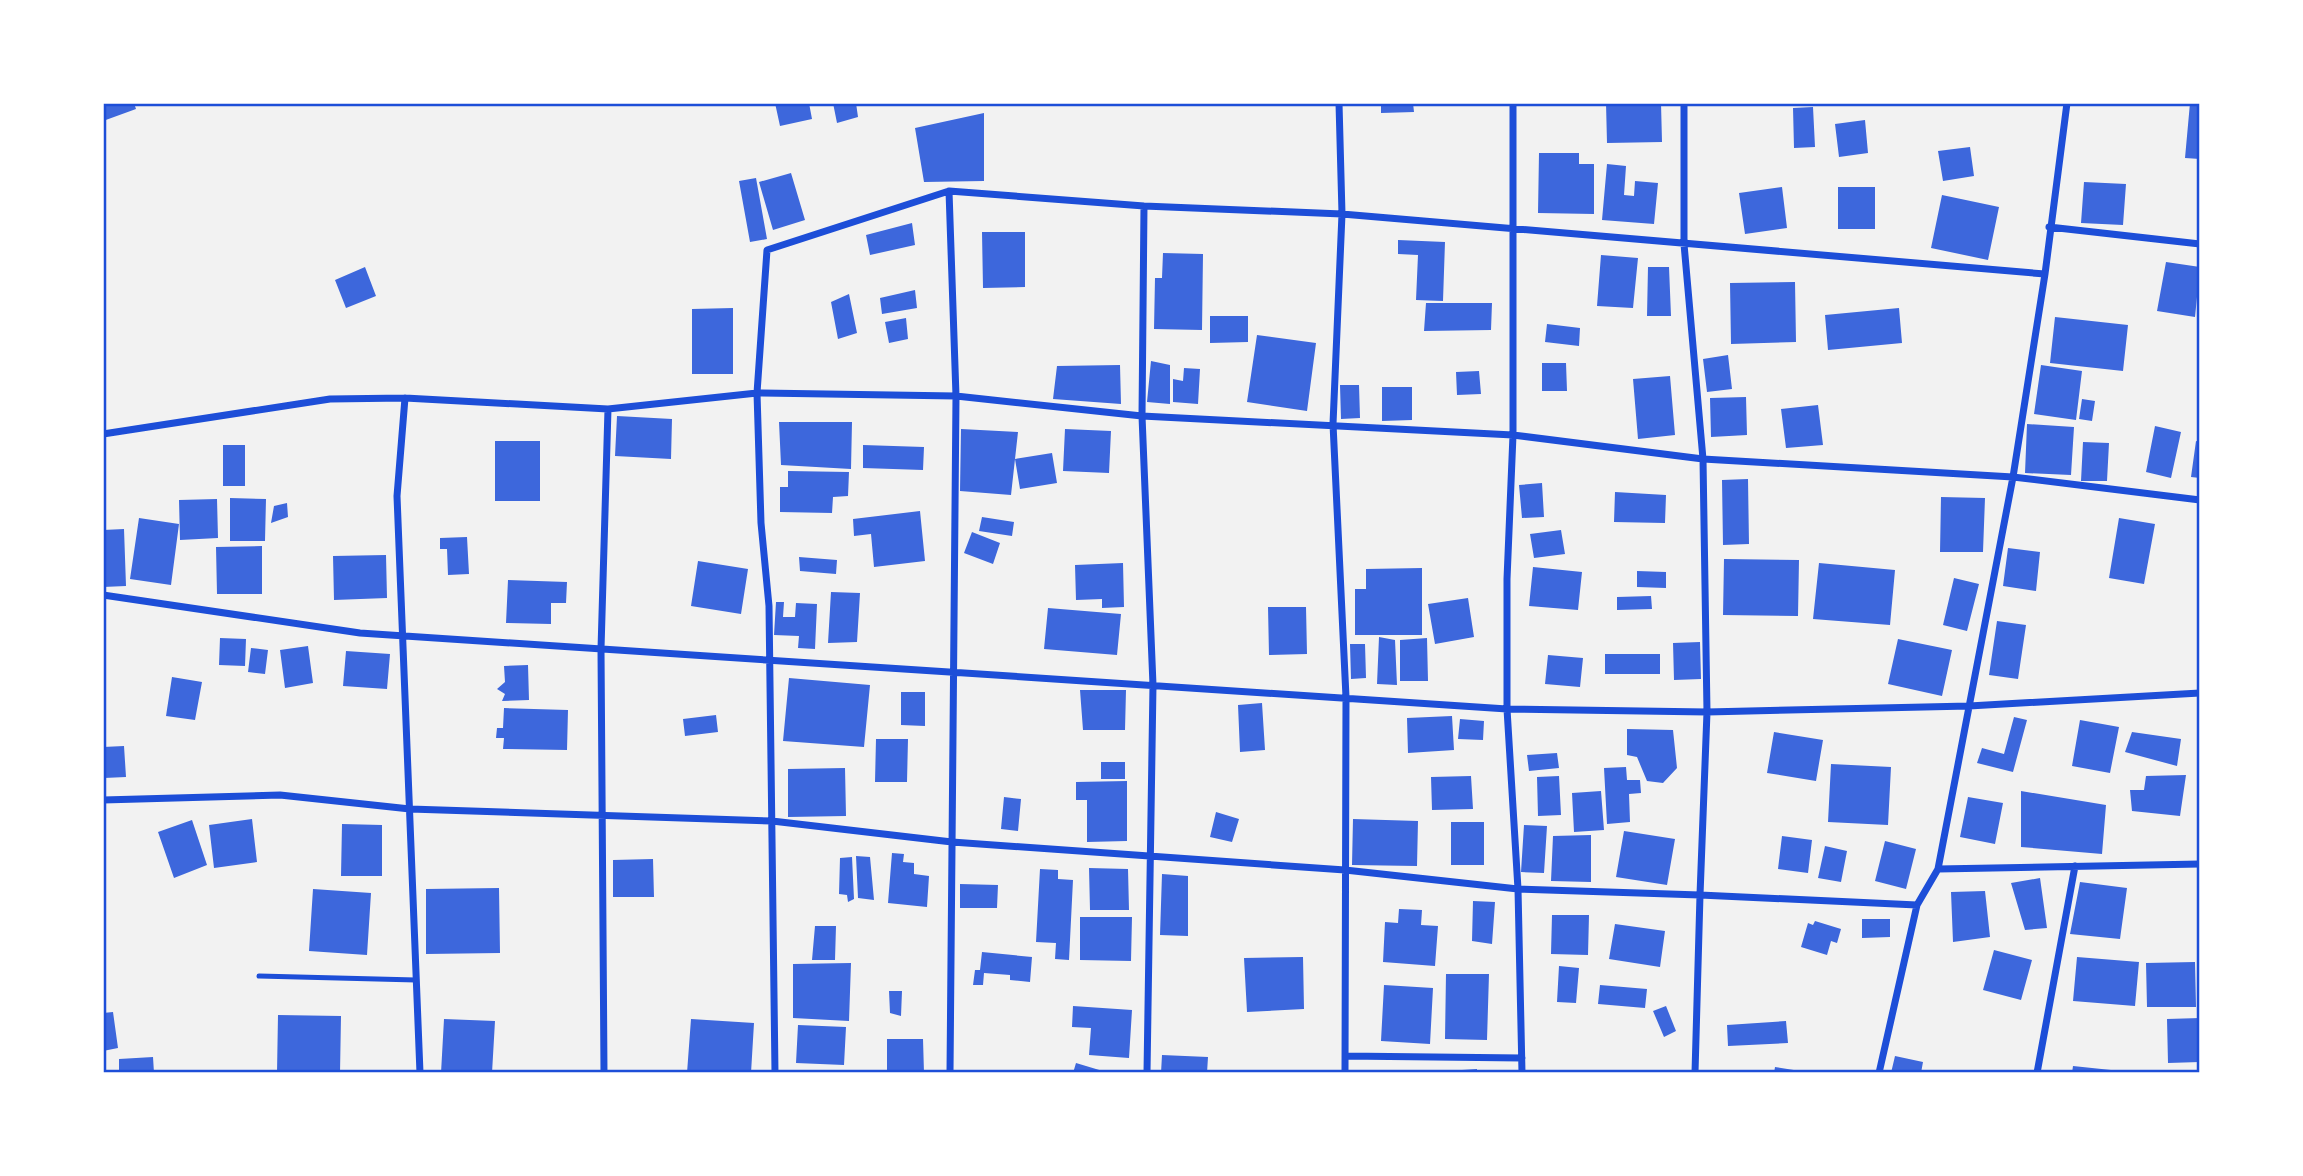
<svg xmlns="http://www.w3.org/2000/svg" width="2303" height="1176" viewBox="0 0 2303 1176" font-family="Helvetica,sans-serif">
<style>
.building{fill:#3d67dc}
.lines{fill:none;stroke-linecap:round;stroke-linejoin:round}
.service{stroke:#1d4ed8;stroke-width:5}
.minor{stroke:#1d4ed8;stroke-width:7}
.neatline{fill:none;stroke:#1d4ed8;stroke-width:2.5}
</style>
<rect width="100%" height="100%" fill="#f2f2f2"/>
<!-- building -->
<path class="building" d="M103,103H134L136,109L103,121Z
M775,103H809L812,119L780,126Z
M833,103H856L858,117L837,123Z
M1381,103H1413L1414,112L1381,113Z
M1606,103H1661L1662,142L1607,143Z
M2190,103H2200V159L2185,158Z
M1813,107L1815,147L1794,148L1793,108Z
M984,113V181L924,182L915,128Z
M1865,120L1868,153L1839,157L1835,124Z
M1970,147L1974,176L1943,181L1938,151Z
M1539,153H1579V164H1594V214L1538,213Z
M1607,164L1626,166L1624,195L1634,196L1635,181L1658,183L1654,224L1602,220Z
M791,173L805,220L773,230L759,182Z
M756,178L767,239L750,242L739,181Z
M2084,182L2126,184L2123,225L2081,223Z
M1782,187L1787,228L1745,234L1739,193Z
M1838,187H1875V229H1838Z
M1942,195L1999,207L1988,260L1931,248Z
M912,223L915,245L870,255L866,235Z
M982,232H1025V287L983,288Z
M1398,240L1445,242L1443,301L1416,300L1418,255L1398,254Z
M1163,253L1203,254L1202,330L1154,329L1155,278H1162Z
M1601,255L1638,258L1633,308L1597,306Z
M2166,262L2200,267L2195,317L2157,311Z
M365,267L376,296L346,308L335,280Z
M1648,267H1669L1671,316H1647Z
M1795,282L1796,342L1731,344L1730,283Z
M915,290L917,308L882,314L880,298Z
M849,294L857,333L838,339L831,302Z
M1426,303H1492L1491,330L1424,331Z
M733,308V374H692V309Z
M1899,308L1902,343L1828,350L1825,315Z
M1210,316H1248V342L1210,343Z
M2055,317L2128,325L2123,371L2050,363Z
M906,318L908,339L889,343L885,322Z
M1547,324L1580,328L1579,346L1545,342Z
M1257,335L1316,343L1307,411L1247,402Z
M1728,355L1732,389L1707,392L1703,359Z
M1151,361L1170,365V404L1147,402Z
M1542,363H1566L1567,391H1542Z
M1120,365L1121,404L1053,399L1057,366Z
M2041,365L2082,371L2076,420L2034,414Z
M1184,368L1200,369L1198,404L1173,402V379L1183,381Z
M1479,371L1481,394L1457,395L1456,372Z
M1670,376L1675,435L1638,439L1633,379Z
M1340,385H1359L1360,418L1341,419Z
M1382,387H1412V420L1382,421Z
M1746,397L1747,435L1711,437L1710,398Z
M2082,399L2095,401L2092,421L2079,419Z
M1818,405L1823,445L1786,448L1781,409Z
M617,416L672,419L671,459L615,456Z
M779,422H852L851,469L781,465Z
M2027,424L2074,427L2071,475L2025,473Z
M2155,426L2181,432L2171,478L2146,472Z
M961,429L1018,432L1011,495L960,491Z
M1065,429L1111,431L1109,473L1063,471Z
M495,441H540V501H495Z
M2196,441L2200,442V478L2191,477Z
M2083,442L2109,443L2107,481H2081Z
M223,445H245V486H223Z
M863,445L924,447L923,470L863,468Z
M1052,453L1057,483L1020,489L1015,459Z
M788,471L849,472L848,496L833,497L832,513L780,512V487H788Z
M1748,479L1749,544L1723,545L1722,480Z
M1542,483L1544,517L1522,518L1519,485Z
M1615,492L1666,495L1665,523L1614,522Z
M1941,497L1985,498L1983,552H1940Z
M230,498L266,499L265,541H230Z
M217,499L218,538L180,540L179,500Z
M287,503L288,517L271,523L274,506Z
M920,511L925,561L874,567L871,534L854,536L853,519Z
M982,517L1014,522L1012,536L979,531Z
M139,518L179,524L171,585L130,579Z
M2119,518L2155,524L2144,584L2109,578Z
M124,529L126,586L103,587V530Z
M1561,530L1565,554L1534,558L1530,534Z
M972,532L1000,543L993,564L964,553Z
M467,537L469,574L448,575L447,549H440V538Z
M262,546V594H217L216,547Z
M2008,548L2040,552L2036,591L2003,586Z
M386,555L387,598L334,600L333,556Z
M799,557L837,560L836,574L800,571Z
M1724,559L1799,560L1798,616L1723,615Z
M698,561L748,569L741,614L691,606Z
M1123,563L1124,607L1102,608V599L1076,600L1075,565Z
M1819,563L1895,570L1890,625L1813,619Z
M1533,567L1582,572L1578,610L1529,606Z
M1422,568V635H1355V589H1366V569Z
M1637,571L1666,572V588L1637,587Z
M1954,578L1979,584L1967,631L1943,625Z
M508,580L567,582L566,603H551V624L506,623Z
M831,592L860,593L857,642L828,643Z
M1651,596L1652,609L1617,610V597Z
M1468,598L1474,637L1435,644L1428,604Z
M776,602H784L783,617H795L796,603L817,604L815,649L798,648L799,636L774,635Z
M1268,607H1306L1307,654L1269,655Z
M1048,608L1121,614L1117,655L1044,649Z
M1997,621L2026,625L2018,679L1989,675Z
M1379,637L1395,640L1397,685L1377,684Z
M220,638L246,639L245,666L219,665Z
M1427,638L1428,681H1400V640Z
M1898,639L1952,650L1942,696L1888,684Z
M1700,642L1701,679L1674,680L1673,643Z
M1350,644H1365L1366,678L1351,679Z
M308,646L313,683L285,688L280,650Z
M251,648L268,650L265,674L248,672Z
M346,651L390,654L387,689L343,686Z
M1605,654H1660V674H1605Z
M1548,655L1583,658L1580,687L1545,684Z
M528,665L529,700L502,701L505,694L497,689L505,682L504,666Z
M172,677L202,682L195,720L166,716Z
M789,678L870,685L864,747L783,741Z
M1080,690H1126L1125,730H1083Z
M901,692H925V726L901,725Z
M1262,703L1265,750L1240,752L1238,705Z
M504,708L568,710L567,750L503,749L504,738H496L497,728H503Z
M716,715L718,732L685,736L683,719Z
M1452,716L1454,750L1408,753L1407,718Z
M2014,717L2027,720L2013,772L1977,763L1982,748L2004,754Z
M1460,719L1484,721L1483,740L1458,739Z
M2080,720L2119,727L2110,773L2072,766Z
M1627,729L1673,730L1677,768L1663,783L1647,781L1637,757L1627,755Z
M1774,732L1823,740L1816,781L1767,773Z
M2132,732L2181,739L2177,766L2125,752Z
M876,739H908L907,782H875Z
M124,746L126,777L104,778L103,747Z
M1557,753L1559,768L1529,771L1527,755Z
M1101,762H1125V779H1101Z
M1831,764L1891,767L1888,825L1828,822Z
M1626,767L1627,780H1640L1641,793L1629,794L1630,822L1607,824L1604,768Z
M845,768L846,816L788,817V769Z
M2186,775L2180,816L2132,811L2130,790H2144L2146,776Z
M1471,776L1473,809L1432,810L1431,777Z
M1559,776L1561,815L1538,816L1537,777Z
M1127,781V841L1087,842V800H1076V782Z
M1601,791L1604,830L1574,832L1572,793Z
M2021,791L2106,805L2102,854L2021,847Z
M1004,797L1021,799L1018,831L1001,829Z
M1968,797L2003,803L1995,844L1960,837Z
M1216,812L1239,819L1232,842L1210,837Z
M252,819L257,862L214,868L209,825Z
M1353,819L1418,821L1417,866L1352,865Z
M192,820L207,865L174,878L158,832Z
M1451,822H1484V865H1451Z
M342,824L382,825V876H341Z
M1524,825L1547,826L1544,873L1521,872Z
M1624,831L1675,839L1667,885L1616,877Z
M1591,835V882L1551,881L1553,836Z
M1782,836L1812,840L1808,873L1778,869Z
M1885,841L1916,849L1906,889L1875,881Z
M1825,846L1847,851L1841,882L1818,878Z
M892,853L904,854L903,862L914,863V874L929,876L927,907L888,903Z
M856,856L870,857L874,900L858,898Z
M852,857L854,899L848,902L847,895L839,894L840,858Z
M653,859L654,897H613V860Z
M1089,868L1128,869L1129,910H1090Z
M1040,869L1058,870V879L1073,880L1069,960L1055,959L1056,943L1036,942Z
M1162,874L1188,876V936L1160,935Z
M2040,878L2047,928L2025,930L2011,883Z
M2080,882L2127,888L2120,939L2070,934Z
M960,884L998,885L997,908H960Z
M499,888L500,953L426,954V889Z
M313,889L371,893L367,955L309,951Z
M1985,891L1990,937L1953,942L1951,892Z
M1473,901L1495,902L1492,944L1472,941Z
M1399,909L1422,910L1421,925L1438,926L1435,966L1383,962L1385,922L1398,923Z
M1552,915H1589L1588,955L1551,954Z
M1080,917H1132L1131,961L1080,960Z
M1862,919H1890V937L1862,938Z
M1815,921L1841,929L1837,943L1831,941L1827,955L1801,947L1808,923L1813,925Z
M1615,924L1665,931L1660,967L1609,959Z
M815,926H836L835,960H812Z
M1994,950L2032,960L2021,1000L1983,990Z
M982,952L1032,957L1030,982L1010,980V975L984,973L983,985H973L975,970H980Z
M1303,957L1304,1009L1247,1012L1244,958Z
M2077,957L2139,962L2135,1006L2073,1001Z
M2195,962L2196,1007H2147L2146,963Z
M851,963L849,1021L793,1018V964Z
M1559,966L1579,968L1576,1003L1557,1002Z
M1446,974H1489L1487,1040L1445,1039Z
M1384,985L1433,988L1430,1044L1381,1041Z
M1600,985L1647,989L1645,1008L1598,1004Z
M889,991H902L901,1016L890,1013Z
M1073,1006L1132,1010L1129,1058L1089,1055L1091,1028L1072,1027Z
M1666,1006L1676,1031L1664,1037L1653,1011Z
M113,1012L118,1048L103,1051V1013Z
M278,1015L341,1016L340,1073H277Z
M2200,1018V1062L2168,1063L2167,1019Z
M444,1019L495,1021L492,1073H441Z
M691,1019L754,1023L751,1073H687Z
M1786,1021L1788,1043L1728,1046L1727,1025Z
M798,1025L846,1027L844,1065L796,1063Z
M887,1039H923L924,1073H887Z
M1162,1055L1208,1057L1207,1073H1161Z
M1895,1056L1923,1062L1921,1073H1891Z
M153,1057L154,1073H119V1059Z
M1076,1063L1106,1072V1073H1073Z
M2073,1066L2111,1070V1073H2072Z
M1775,1067L1800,1071V1073H1774Z
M1477,1069V1073H1447V1071Z"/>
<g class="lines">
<!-- service -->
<path class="service" d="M259,976L416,980"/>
<!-- minor -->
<path class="minor" d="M1339,103L1342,214L1333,424L1346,697L1345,1073
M1513,103V435L1507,579V709L1518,889L1522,1073
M1684,103V244L1703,459L1707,712L1700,895L1917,905
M949,191L956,396L950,1073
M1144,206L1142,416L1153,685L1147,1073
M2049,227L2200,244
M405,398L397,496L420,1073
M103,434L330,399L405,398L608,409L757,393L956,396L1142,416L1513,435L1703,459L2013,477L2200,500
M103,595L360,633L1507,709L1707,712L1969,706L2200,693
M103,800L280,795L410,809L772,821L952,842L1345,870L1518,889L1700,895L1695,1073
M1938,869L2200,864
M1345,1056L1522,1058
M604,1073L601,649L608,409
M775,1073L769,606L761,523L757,393L767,250L949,191L1144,206L1342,214L2045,274
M1879,1073L1917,905L1938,869L2013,477L2045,274L2067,103
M2037,1073L2075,866"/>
</g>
<!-- border -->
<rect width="2303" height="1176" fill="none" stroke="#ffffff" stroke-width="210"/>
<rect x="105" y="105" width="2093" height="966" class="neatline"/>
</svg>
